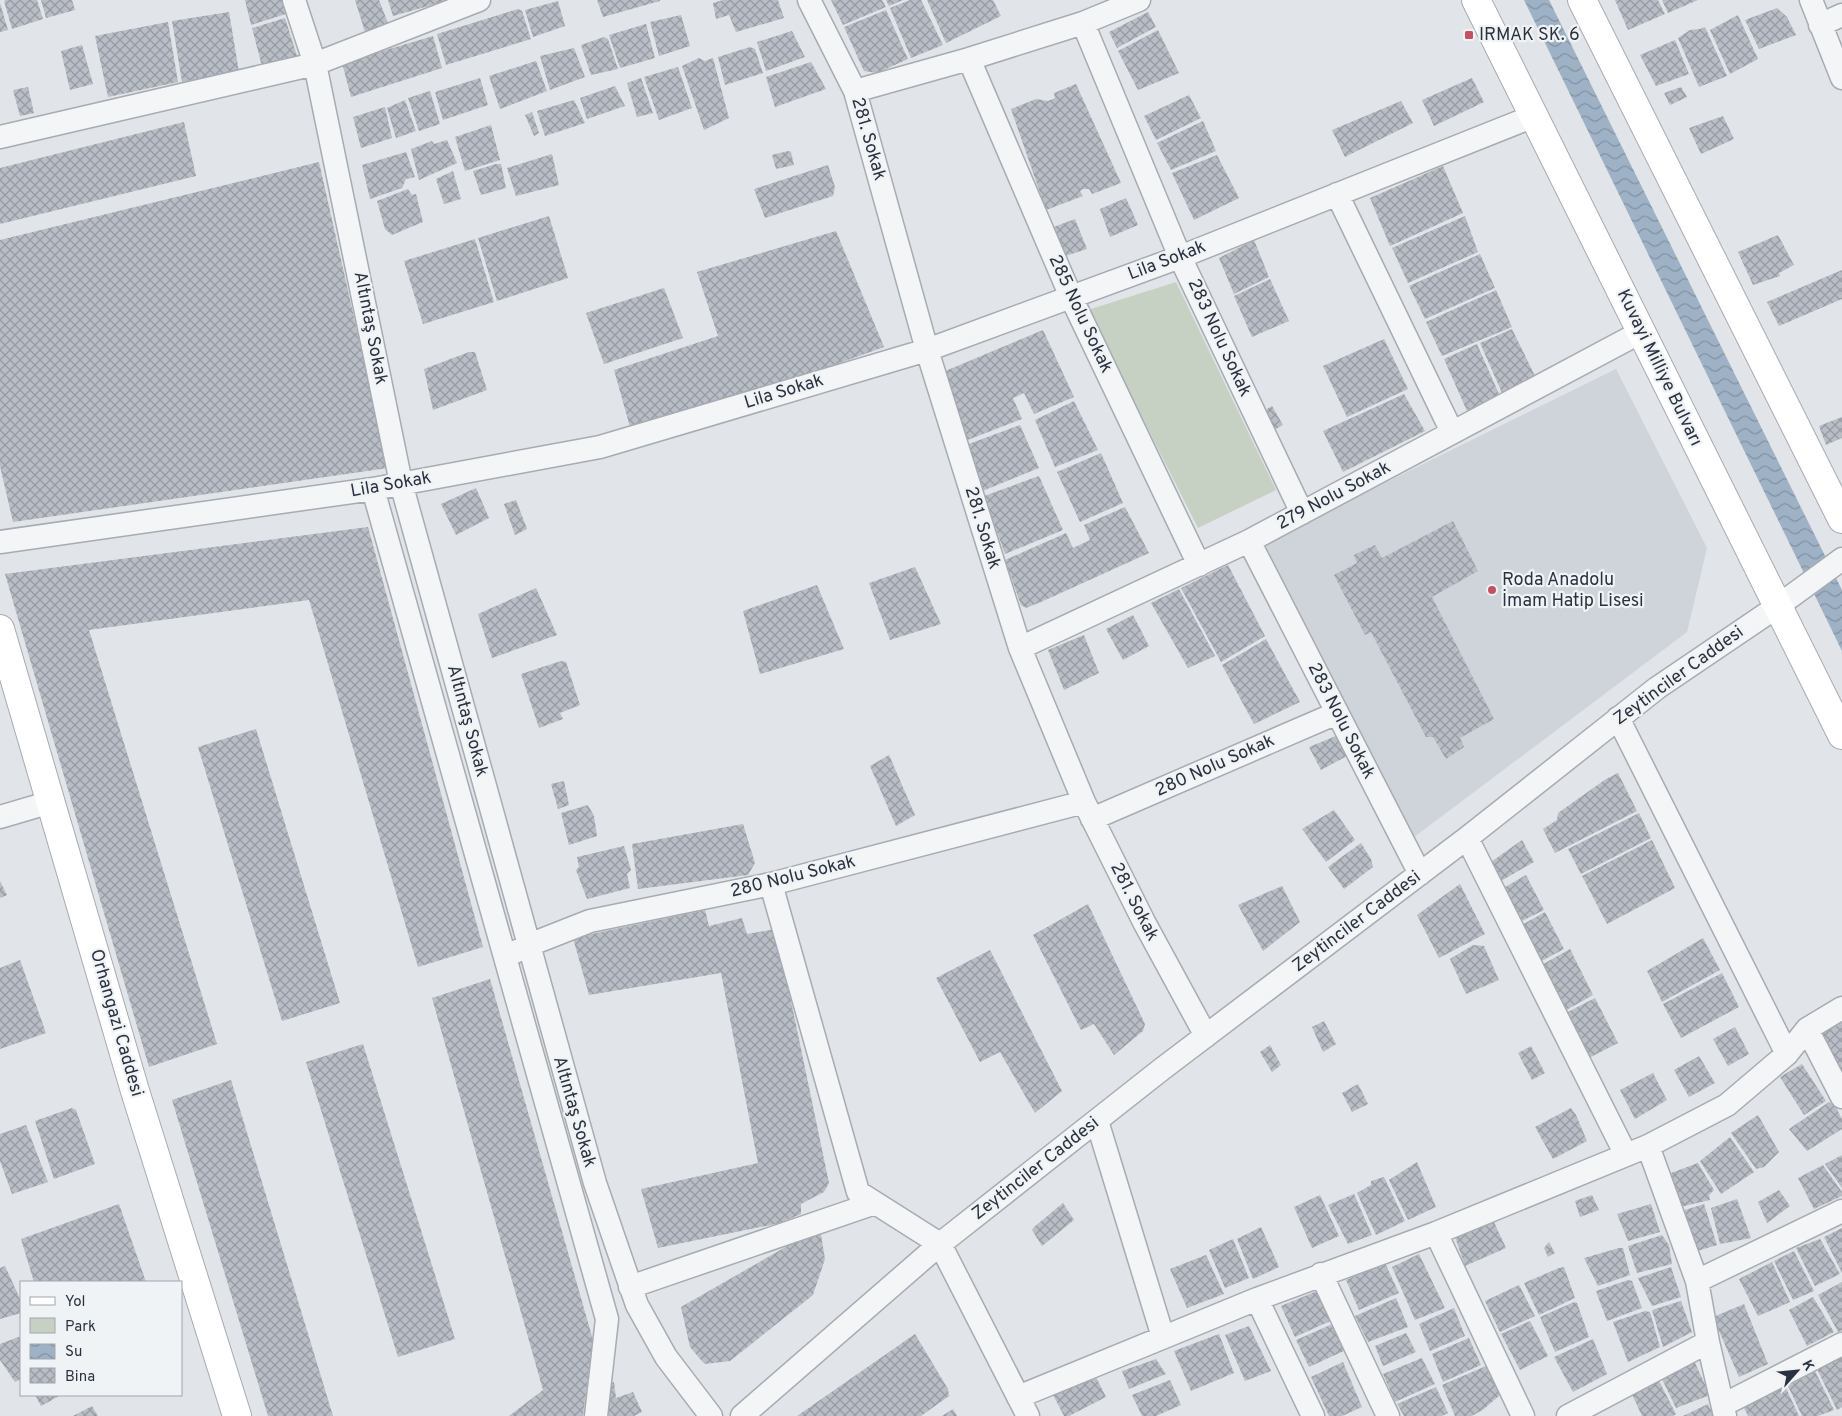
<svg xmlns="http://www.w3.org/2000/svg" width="1842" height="1416" viewBox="0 0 1842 1416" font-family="Overpass,sans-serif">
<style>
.built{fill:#cfd3da}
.park{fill:#c7d1c3}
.water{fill:url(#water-waves)}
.building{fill:url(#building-cross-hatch)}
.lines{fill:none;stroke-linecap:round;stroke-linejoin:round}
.street-casing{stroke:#a7abb2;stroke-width:25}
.secondary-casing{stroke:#a7abb2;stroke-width:30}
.street{stroke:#f3f5f7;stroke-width:22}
.secondary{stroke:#fff;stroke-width:28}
.poi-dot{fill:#c25163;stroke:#f0f3f6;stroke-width:2}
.labels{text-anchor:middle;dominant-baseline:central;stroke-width:4.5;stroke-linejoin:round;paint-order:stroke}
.poi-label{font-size:18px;fill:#2b323f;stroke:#f0f3f6;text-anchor:start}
.street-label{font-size:18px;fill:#2b323f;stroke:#f0f3f6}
</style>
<defs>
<pattern id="water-waves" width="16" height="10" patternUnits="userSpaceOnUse" patternTransform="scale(1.25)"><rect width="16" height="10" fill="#9fb2c5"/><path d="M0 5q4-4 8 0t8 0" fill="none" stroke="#8291a1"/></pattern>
<pattern id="building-cross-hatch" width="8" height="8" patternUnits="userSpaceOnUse" patternTransform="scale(1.25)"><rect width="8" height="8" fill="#b9bdc5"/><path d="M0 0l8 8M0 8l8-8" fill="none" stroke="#979aa1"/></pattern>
</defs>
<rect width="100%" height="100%" fill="#e1e4e8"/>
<!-- built -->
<path class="built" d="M1616,369L1707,548L1687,632L1414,837L1263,543Z"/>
<!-- park -->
<path class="park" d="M1176,282L1276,490L1198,528L1088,310Z"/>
<!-- water -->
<path class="water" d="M1524,0H1549L1842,590V651Z"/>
<!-- building -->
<path class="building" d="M6,0H37L43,19L12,29L4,1Z
M41,0H72L75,10L46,18Z
M245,0H282L286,14L251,25Z
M355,0H379L388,23L365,32Z
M388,0H446V1L393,16Z
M597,0H660V1L603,17Z
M723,0H778L784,18L736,32L729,15L716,19L713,3Z
M831,0H882L886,7L843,25Z
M886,0H903L889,6Z
M910,0H921L943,45L911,58L890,8Z
M927,0H993L1001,16L946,43Z
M1615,0H1658L1665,14L1628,30Z
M1662,0H1698L1668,13Z
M558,1L565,26L533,37L525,10Z
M0,3L8,30L0,32Z
M1777,8L1787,17L1796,35L1759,49L1745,20Z
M518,9L522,11L531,39L446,65L437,34Z
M886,10L908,59L877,73L864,71L844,27Z
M229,12L239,72L182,82L172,21Z
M1148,12L1156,27L1117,48L1109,32Z
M681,15L690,46L659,56L650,22Z
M1738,15L1758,59L1730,74L1710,30Z
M285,18L298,59L263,70L252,28Z
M168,22L178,82L108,97L95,36Z
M646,24L655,58L620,68L609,35Z
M1705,27L1727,76L1699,87L1678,38L1690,30L1700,29Z
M1158,30L1179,73L1138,90L1118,51Z
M792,31L805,57L766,71L757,42Z
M433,36L442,68L351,97L342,63Z
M604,37L608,39L618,69L591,75L581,45Z
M1675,40L1689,74L1656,86L1640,55Z
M82,45L93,84L70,90L61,51Z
M750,47L755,49L763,73L725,85L718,57Z
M574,48L585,77L550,90L540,56Z
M699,58L705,61L713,58L729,118L704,130L682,66Z
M536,61L547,91L500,109L489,76Z
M811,62L826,89L775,107L766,77Z
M678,67L692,108L659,120L644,77Z
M480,78L488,105L443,120L435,92Z
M641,78L653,113L637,117L627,83Z
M1472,78L1484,102L1434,126L1422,100Z
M1076,84L1121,183L1092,194L1089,189H1083L1080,191L1083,196L1046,210L1011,109L1036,99L1048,101L1055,98L1054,93Z
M615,86L625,106L587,119L580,98Z
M28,87L34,113L20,116L13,90Z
M1681,87L1687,97L1670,105L1664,93Z
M430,91L440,124L419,131L408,98Z
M1189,95L1201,118L1156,140L1144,116Z
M405,100L416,131L396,138L387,108Z
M574,100L585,123L545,136L537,111Z
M1401,101L1413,123L1345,157L1332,130Z
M385,107L392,138L361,148L353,117Z
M532,112L539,133L534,136L525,115Z
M1723,116L1734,139L1701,154L1689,128Z
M1203,121L1216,151L1171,170L1157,143Z
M184,122L196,176L0,224V168Z
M491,125L500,160L465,171L455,137Z
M447,140L457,163L419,180L411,149L432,141L434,144Z
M788,151L791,152L794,165L776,169L772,155Z
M406,152L415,177L406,179L402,188L370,199L362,165Z
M552,154L559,185L516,196L507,168Z
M1217,155L1239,198L1194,220L1172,173Z
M319,162L388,468L13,522L0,466V240Z
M496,164H501L506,188L481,195L473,171Z
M828,165L835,187L833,196L765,218L754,189Z
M1443,166L1463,213L1390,246L1370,198Z
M453,171L461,199L444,204L436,179Z
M408,189L412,195L416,194L423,222L392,235L385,229L377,201Z
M1126,198L1138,225L1110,237L1100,209Z
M549,216L568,278L497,301L478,238Z
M1465,216L1478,252L1408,283L1392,248Z
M1075,219L1087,249L1062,257L1051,228Z
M836,231L884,347L798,378L630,427L614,370L718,336L697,272Z
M1778,235L1794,265L1779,273L1780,276L1753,285L1738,252Z
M475,239L494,302L423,324L404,261Z
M1254,240L1269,277L1234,294L1219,258Z
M1480,254L1495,288L1425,319L1409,286Z
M1842,270V299L1779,326L1767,302Z
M1270,279L1289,321L1252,337L1234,296Z
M664,288L683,338L604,364L586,313Z
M1496,290L1512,327L1442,356L1426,322Z
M1512,329L1535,376L1502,393L1480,343Z
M1043,330L1074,397L1034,414L1024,393L1013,398L1022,419L965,441L943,372Z
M1384,339L1408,389L1347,417L1323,366Z
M1477,344L1499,394L1467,411L1444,359Z
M469,352H475L487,390L433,410L424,369Z
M1404,394L1425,431L1343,472L1323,431Z
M1074,401L1098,450L1055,467L1035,420Z
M1272,406L1283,425L1274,430L1264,411Z
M1842,417V438L1826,445L1819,426Z
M1020,425L1039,468L980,492L966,445Z
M1101,453L1123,503L1080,522L1057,472Z
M1039,476L1063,530L1005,554L984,496Z
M476,488L489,518L456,535L441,504Z
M516,500L527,529L515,535L504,504Z
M1125,507L1149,553L1041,602L1026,608L1021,605L1005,560L1066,533L1073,548L1090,540L1084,525Z
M1453,521L1478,571L1432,597L1494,719L1460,738L1464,747L1446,759L1433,737H1426L1371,632L1365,635L1334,575L1357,563L1354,555L1375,545L1382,558Z
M368,527L483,947L418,967L309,600L89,630L217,1044L149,1067L5,574Z
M1228,565L1265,636L1221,662L1181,588Z
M915,567L941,624L890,640L869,583Z
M817,585L844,649L760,674L743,611Z
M536,588L557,635L492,658L478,614Z
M1179,589L1215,656L1188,668L1151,603Z
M1133,615L1149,646L1123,660L1106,629Z
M1084,635L1099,673L1064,690L1048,650Z
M1266,639L1300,702L1254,724L1222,665Z
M561,661L566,662L580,705L560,713L563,719L539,728L521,674Z
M256,729L340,1003L282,1021L198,747Z
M1336,736L1347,756L1321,770L1309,747Z
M889,755L915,815L896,826L870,766Z
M1618,773L1637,811L1555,853L1543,829L1557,820L1558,813L1606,779Z
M564,781L569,805L558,809L551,784Z
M588,805L594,816L597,836L569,845L561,813Z
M1334,810L1355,840L1326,862L1302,829Z
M1639,813L1651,838L1581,874L1568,849Z
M743,824L755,863L748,875L638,889L632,844Z
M1522,840L1534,862L1501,881L1491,862Z
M1652,840L1675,888L1607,924L1582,876Z
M1361,843L1371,859L1373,867L1344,889L1328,867Z
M624,846L631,870L627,874L630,888L587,899L576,870L579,867L577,857Z
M1526,875L1544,910L1516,924L1500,890Z
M0,881L7,895L0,898Z
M1460,884L1485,934L1439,958L1417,915Z
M1282,886L1300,922L1263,951L1238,905Z
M1088,904L1145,1024L1143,1031L1114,1055L1094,1024L1081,1030L1033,935Z
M705,910L709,926L742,918L747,934L776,929L829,1183L824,1192L801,1204V1214L780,1223L658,1248L641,1189L758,1163L721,973L589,995L573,938Z
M1545,912L1564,949L1536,964L1518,927Z
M1703,938L1720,970L1662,1002L1647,971Z
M1473,945L1484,946L1499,980L1466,994L1450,959Z
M1570,949L1593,995L1561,1013L1538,967Z
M990,950L1062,1091L1035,1113L1000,1052L980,1062L936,978Z
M20,960L46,1033L0,1049V968Z
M1722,973L1739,1007L1681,1038L1663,1004Z
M490,979L593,1340L583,1416H509L543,1390L432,998Z
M1595,998L1618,1043L1585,1060L1562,1015Z
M1842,1019V1077L1818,1036Z
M1324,1021L1336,1044L1323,1052L1312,1027Z
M1735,1027L1749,1054L1728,1066L1713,1039Z
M363,1044L455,1339L398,1357L306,1062Z
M1270,1045L1281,1065L1272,1072L1260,1052Z
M1531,1046L1545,1073L1532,1080L1518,1053Z
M1699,1056L1715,1083L1689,1097L1674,1070Z
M1802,1064L1826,1101L1804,1115L1780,1077Z
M1653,1073L1667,1100L1635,1119L1620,1090Z
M231,1080L333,1416H268L172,1100Z
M1358,1084L1368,1104L1352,1112L1342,1093Z
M1829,1102L1835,1105L1842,1119V1129L1807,1151L1789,1129Z
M72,1108L76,1110L95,1164L54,1179L35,1121Z
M1571,1108L1576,1115L1587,1141L1553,1159L1535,1127Z
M1758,1115L1779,1152L1764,1167L1756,1169L1731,1133Z
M26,1125L48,1182L12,1194L0,1161V1134Z
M1730,1137L1754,1172L1721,1194L1700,1161Z
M1842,1155V1188L1825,1164Z
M1417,1162L1436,1207L1408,1220L1389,1180Z
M1698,1163L1714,1190L1709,1195L1710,1200L1680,1207L1671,1173Z
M1823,1165L1842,1192V1196L1814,1209L1798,1178Z
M1384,1177L1405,1221L1376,1235L1357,1193L1371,1185V1181Z
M1779,1190L1790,1206L1767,1223L1758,1202Z
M1354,1194L1372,1235L1348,1244L1328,1205Z
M1320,1195L1339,1236L1312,1248L1294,1207Z
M1592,1195L1599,1210L1580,1217L1575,1201Z
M1737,1199L1751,1238L1720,1244L1711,1208Z
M1063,1203L1074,1220L1042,1246L1032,1230L1034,1227Z
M119,1204L146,1282H34L21,1239Z
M1651,1204L1660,1232L1628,1241L1617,1214Z
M1704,1204L1717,1245L1694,1252L1682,1211Z
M1493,1220L1506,1248L1465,1266L1454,1234Z
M1261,1227L1279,1267L1253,1279L1237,1239Z
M1842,1228V1273L1824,1237Z
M817,1229H820L825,1259L813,1295L730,1361L705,1364L700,1359L690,1347L681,1307Z
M1662,1235L1669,1245L1672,1264L1637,1273L1628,1246Z
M1233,1239L1249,1278L1225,1288L1209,1250Z
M1820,1239L1840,1274L1815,1286L1796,1248Z
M1549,1242L1555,1253L1548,1257L1544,1248Z
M1619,1248H1623L1630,1275L1598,1286L1584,1258Z
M1794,1251L1814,1291L1793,1300L1774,1261Z
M1419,1254L1445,1308L1415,1320L1392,1267Z
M1206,1255L1224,1294L1187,1308L1170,1269Z
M1772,1262L1790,1302L1758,1316L1739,1279Z
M1385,1263L1399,1293L1359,1310L1346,1280Z
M5,1266L21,1301V1313L0,1319V1268Z
M1564,1267L1575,1298L1539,1315L1524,1283L1559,1268Z
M1671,1267L1681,1297L1652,1306L1638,1278Z
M1628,1280L1632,1281L1642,1308L1607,1321L1596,1291Z
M1842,1282V1330L1838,1332L1818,1295Z
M1519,1285L1535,1316L1500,1332L1485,1301Z
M1324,1288L1337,1318L1295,1337L1281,1306Z
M1813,1297L1834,1332L1807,1346L1789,1310Z
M1396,1298L1408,1327L1368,1342L1355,1316Z
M1681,1301L1692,1332L1663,1347L1652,1310Z
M1574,1302L1577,1303L1589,1337L1555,1352L1540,1317Z
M1744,1304L1768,1364L1739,1377L1713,1317Z
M1454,1308L1465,1336L1430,1351L1419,1324Z
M1645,1311L1650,1312L1660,1347L1628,1362L1613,1322Z
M1530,1321L1548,1356L1520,1370L1501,1334Z
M1337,1322L1348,1349L1309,1367L1296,1340Z
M1249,1326L1271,1371L1245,1381L1225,1335Z
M1406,1333L1416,1352L1383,1366L1375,1346Z
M915,1334L948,1389L949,1396L921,1416H797Z
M1219,1334L1234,1373L1191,1391L1174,1351Z
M21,1336V1379L15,1382L0,1360V1344Z
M1469,1338L1481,1365L1443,1382L1432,1354Z
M1593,1339L1607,1374L1573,1392L1554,1357Z
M1842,1357V1407L1837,1410L1817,1369Z
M1422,1358L1435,1384L1395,1402L1383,1374Z
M1156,1359L1166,1374L1129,1389L1122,1371Z
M1687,1361L1695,1363L1710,1395L1676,1408L1661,1377Z
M1343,1362L1362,1407L1342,1416H1329L1311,1377Z
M1486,1366L1500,1395L1484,1409L1472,1416H1455L1442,1385Z
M1093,1371L1106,1397L1069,1416H1064L1052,1393Z
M1815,1371L1834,1410L1818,1416H1802L1788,1386Z
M1657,1377L1676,1414L1673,1416H1642L1631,1392Z
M1170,1380L1181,1405L1156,1416H1142L1132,1395Z
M614,1382L616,1398L633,1392L642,1412L634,1416H608L601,1386Z
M1785,1386L1799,1416H1748L1743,1406Z
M1436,1387L1448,1413L1442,1416H1404L1397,1404Z
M35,1395H61L41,1406Z
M1708,1404L1713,1415L1712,1416H1683Z
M92,1406L98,1416H73Z
M953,1409L957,1416H942Z"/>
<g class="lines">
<defs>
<path id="street" d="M294,0L315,64L401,483L595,1183L637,1305L666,1357L711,1416
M809,0L855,91L927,350L1020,648L1084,802L1144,922L1206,1036
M1811,0L1842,78
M1083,23L1180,257L1302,513
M1820,25L1842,15
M969,59L1071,297L1199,565
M855,91L969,59L1083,23L1139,0
M0,137L315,64L479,0
M1337,194L1452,432
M373,489L607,1319L596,1416
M1249,541L1420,874
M0,542L373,489L600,447L927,350L1180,257L1534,116
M1020,648L1249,541L1641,332
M1618,718L1787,1054
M0,817L51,802
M1092,819L1337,713
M1467,838L1626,1155
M771,884L858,1192L940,1244L1028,1416
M515,952L529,945L590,921L771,884L1084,802
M1807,1029L1842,1097
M1097,1121L1163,1337
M1648,1146L1697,1281L1708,1342L1725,1416
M1436,1233L1523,1416
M1321,1274L1388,1416
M1697,1281L1842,1211
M630,1287L875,1203
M1257,1299L1313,1416
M1018,1397L1257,1299L1436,1233L1648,1146L1727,1105L1787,1054L1807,1029L1842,1008
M1723,1405L1842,1344
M742,1416L940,1244L1162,1069L1467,838L1657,688L1778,606L1842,559
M1568,1416L1708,1342"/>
<path id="secondary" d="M1476,0L1842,735
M1582,0L1842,519
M0,629L135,1091L237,1416"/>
</defs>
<!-- street casing -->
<use href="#street" class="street-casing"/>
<!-- secondary casing -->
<use href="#secondary" class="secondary-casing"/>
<!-- street -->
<use href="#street" class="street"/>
<!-- secondary -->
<use href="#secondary" class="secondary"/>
</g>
<!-- markers -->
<g class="poi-dot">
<rect x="1464" y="30" width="10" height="10" rx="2.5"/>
<circle cx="1492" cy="590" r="5"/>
</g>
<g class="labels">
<!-- poi labels -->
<g class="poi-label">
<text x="1479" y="35">IRMAK SK. 6</text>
<text x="1502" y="580">Roda Anadolu<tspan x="1502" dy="21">İmam Hatip Lisesi</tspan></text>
</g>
<!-- street labels -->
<g class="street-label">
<text transform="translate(868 139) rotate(74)">281. Sokak</text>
<text transform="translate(1167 261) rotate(-21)">Lila Sokak</text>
<text transform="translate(1080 314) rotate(65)">285 Nolu Sokak</text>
<text transform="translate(370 328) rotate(79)">Altıntaş Sokak</text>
<text transform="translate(1219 338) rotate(65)">283 Nolu Sokak</text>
<text transform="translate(1659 368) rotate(64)">Kuvayi Milliye Bulvarı</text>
<text transform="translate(784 392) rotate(-17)">Lila Sokak</text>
<text transform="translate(391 485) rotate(-10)">Lila Sokak</text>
<text transform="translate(1334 496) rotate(-28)">279 Nolu Sokak</text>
<text transform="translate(982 528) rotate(73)">281. Sokak</text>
<text transform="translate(1679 676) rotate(-36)">Zeytinciler Caddesi</text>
<text transform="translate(467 721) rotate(75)">Altıntaş Sokak</text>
<text transform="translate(1341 721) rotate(63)">283 Nolu Sokak</text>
<text transform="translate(1215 766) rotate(-24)">280 Nolu Sokak</text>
<text transform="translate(793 877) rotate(-14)">280 Nolu Sokak</text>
<text transform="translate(1134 902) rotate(63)">281. Sokak</text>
<text transform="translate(1357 922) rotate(-37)">Zeytinciler Caddesi</text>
<text transform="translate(116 1023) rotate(74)">Orhangazi Caddesi</text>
<text transform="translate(574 1112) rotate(74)">Altıntaş Sokak</text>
<text transform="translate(1036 1169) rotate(-38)">Zeytinciler Caddesi</text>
</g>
</g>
<!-- legend -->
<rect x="20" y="1281" width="162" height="115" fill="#f0f3f6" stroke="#a1a6ad"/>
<rect x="30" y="1297" width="25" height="8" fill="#ffffff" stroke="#a1a6ad"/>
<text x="65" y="1306" font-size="15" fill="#2b323f">Yol</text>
<rect x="30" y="1318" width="25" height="15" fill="#c7d1c3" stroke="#a1a6ad"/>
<text x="65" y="1331" font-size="15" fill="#2b323f">Park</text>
<rect x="30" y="1344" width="25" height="15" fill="url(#water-waves)" stroke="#a1a6ad"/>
<text x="65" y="1356" font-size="15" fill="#2b323f">Su</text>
<rect x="30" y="1368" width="25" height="15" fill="url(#building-cross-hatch)" stroke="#a1a6ad"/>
<text x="65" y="1381" font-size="15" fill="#2b323f">Bina</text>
<!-- north arrow -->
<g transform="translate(1797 1371) rotate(63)" stroke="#f0f3f6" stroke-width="4" paint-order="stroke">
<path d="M0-4L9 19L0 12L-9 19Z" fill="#2b323f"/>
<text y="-8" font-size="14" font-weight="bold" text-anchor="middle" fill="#2b323f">K</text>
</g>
</svg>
